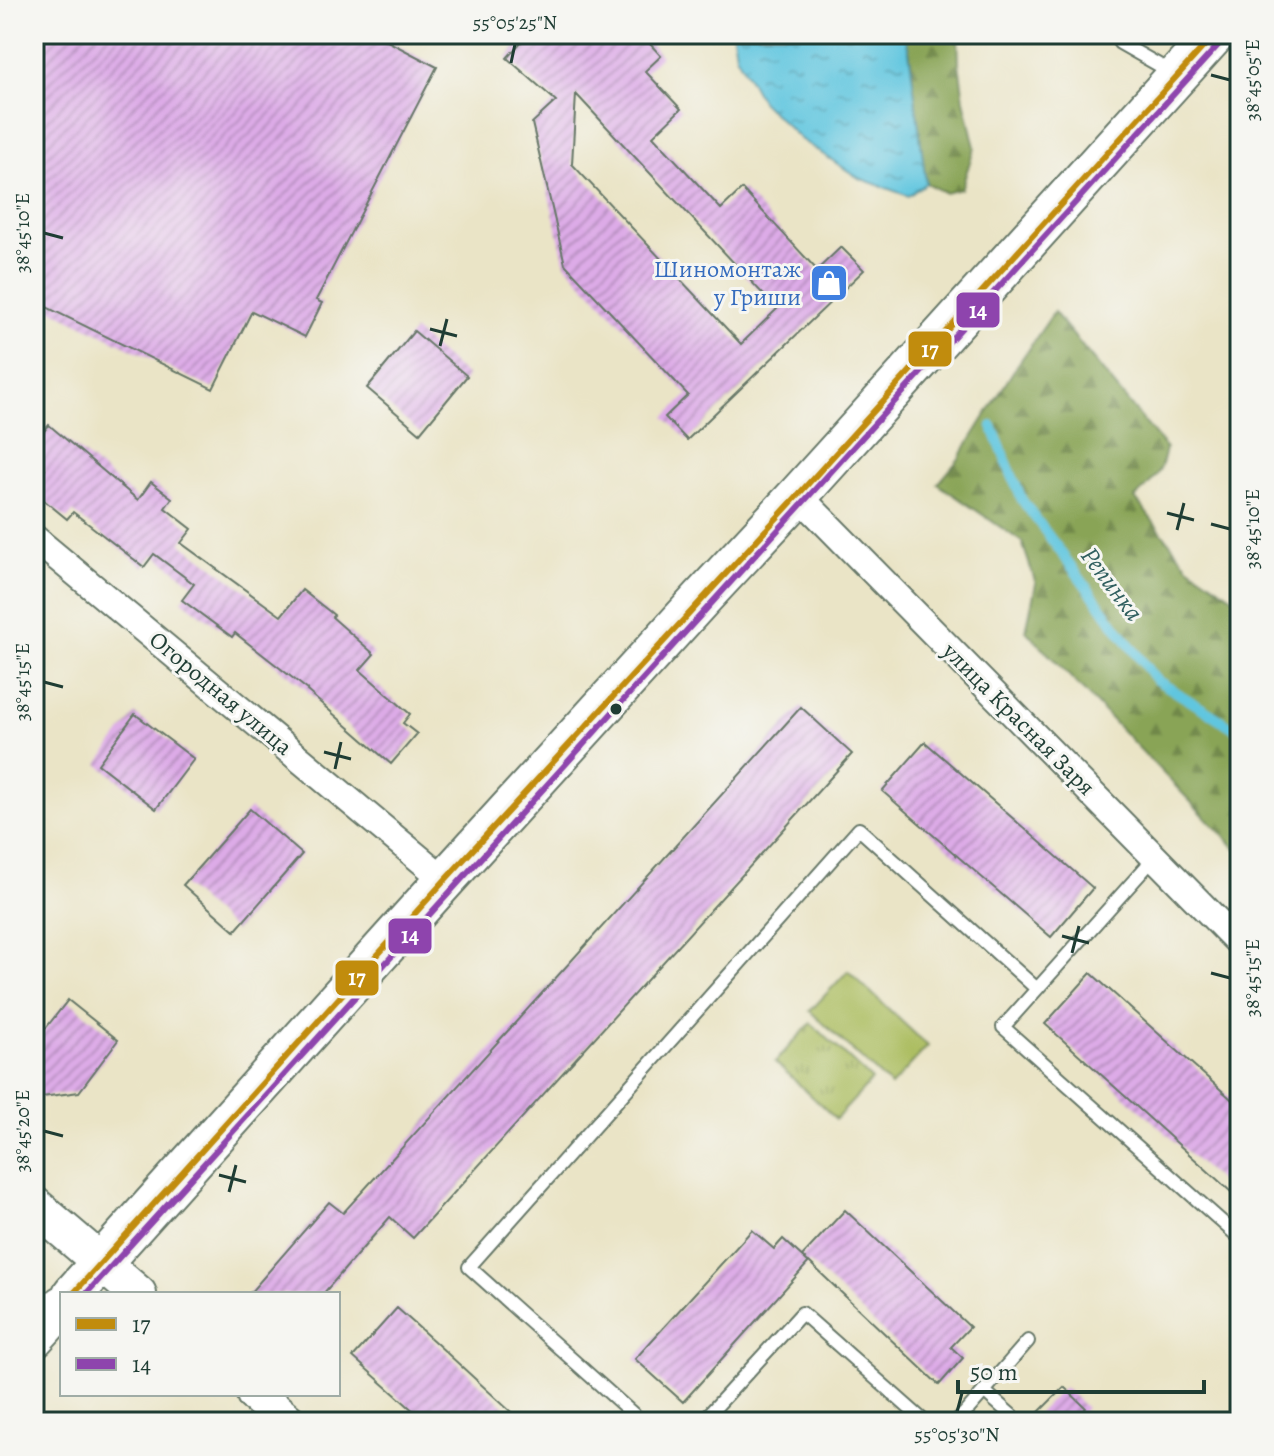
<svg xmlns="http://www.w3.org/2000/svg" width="1274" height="1456" viewBox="0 0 1274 1456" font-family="Alegreya,serif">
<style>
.forest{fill:url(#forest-firs);stroke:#547045;stroke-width:2}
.park{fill:url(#park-tufts);stroke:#667d4a;stroke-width:2}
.pitch{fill:#acbd60;stroke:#667d4a;stroke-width:2}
.water{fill:url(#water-ripples);stroke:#40828a;stroke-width:2}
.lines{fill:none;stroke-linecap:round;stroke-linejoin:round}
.stream{stroke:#61c6df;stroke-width:10}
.building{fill:url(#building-hatch);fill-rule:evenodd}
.lane-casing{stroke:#667767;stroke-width:16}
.street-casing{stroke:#667767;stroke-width:30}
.secondary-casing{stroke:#667767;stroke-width:40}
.primary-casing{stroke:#667767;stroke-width:44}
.lane{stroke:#fff;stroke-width:12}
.street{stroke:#fff;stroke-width:26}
.secondary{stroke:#fff;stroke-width:36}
.primary{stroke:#fff;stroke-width:40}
.bus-1-casing{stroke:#f6f6f2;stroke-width:12}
.bus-2-casing{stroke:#f6f6f2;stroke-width:12}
.bus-1{stroke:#c18c0d;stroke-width:6}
.bus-2{stroke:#8e44ad;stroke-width:6}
.ticks{fill:none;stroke:#1f3d34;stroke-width:3}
.bus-dot{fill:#1f3d34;stroke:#f6f6f2;stroke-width:3}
.labels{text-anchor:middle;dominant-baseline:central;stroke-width:6;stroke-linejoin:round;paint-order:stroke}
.shop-label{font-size:24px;fill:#366cbe;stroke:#f6f6f2;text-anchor:end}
.street-label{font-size:24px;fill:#1f3d34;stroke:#f6f6f2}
.water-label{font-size:26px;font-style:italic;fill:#305f5f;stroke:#f6f6f2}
.line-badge{stroke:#f6f6f2;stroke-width:3}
.badge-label{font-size:22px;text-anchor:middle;font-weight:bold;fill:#fff}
.neatline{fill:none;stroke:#1f3d34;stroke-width:3}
.ticks-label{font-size:20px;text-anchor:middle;fill:#1f3d34}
</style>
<defs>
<pattern id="forest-firs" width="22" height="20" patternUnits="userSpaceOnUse" patternTransform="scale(2)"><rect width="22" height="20" fill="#89a456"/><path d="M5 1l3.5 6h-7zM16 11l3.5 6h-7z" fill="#6f8748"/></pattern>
<pattern id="park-tufts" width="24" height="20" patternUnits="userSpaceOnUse" patternTransform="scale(2)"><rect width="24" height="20" fill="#acbd60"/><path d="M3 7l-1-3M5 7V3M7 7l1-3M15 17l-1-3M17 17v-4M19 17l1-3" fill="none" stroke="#8b9b50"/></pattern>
<pattern id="water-ripples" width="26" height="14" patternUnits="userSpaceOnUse" patternTransform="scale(2)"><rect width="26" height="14" fill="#61c6df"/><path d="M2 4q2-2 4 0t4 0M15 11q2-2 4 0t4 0" fill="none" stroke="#4fa2b6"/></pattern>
<pattern id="building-hatch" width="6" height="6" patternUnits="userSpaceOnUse" patternTransform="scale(2)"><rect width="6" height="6" fill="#ddabe7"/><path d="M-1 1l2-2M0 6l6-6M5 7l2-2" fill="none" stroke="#b38cbc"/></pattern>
</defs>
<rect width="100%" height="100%" fill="#f6f6f2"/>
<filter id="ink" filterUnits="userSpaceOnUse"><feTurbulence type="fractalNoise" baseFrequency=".0125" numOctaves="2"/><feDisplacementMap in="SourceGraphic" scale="16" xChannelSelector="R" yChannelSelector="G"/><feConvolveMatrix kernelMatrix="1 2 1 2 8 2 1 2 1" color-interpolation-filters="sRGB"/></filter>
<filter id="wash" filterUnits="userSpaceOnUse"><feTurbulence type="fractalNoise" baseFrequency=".006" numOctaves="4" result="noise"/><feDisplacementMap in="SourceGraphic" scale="32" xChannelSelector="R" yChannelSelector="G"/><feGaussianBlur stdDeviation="1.8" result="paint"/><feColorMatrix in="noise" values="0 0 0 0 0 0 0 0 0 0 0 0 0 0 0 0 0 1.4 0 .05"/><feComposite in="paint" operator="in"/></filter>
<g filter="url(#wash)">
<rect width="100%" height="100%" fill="#eae4c6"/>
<!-- forest -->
<path class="forest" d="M904,34H958L959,63L964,100L975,147L961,189L945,193L926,183L909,50Z
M1054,312L1166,448C1161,476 1154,479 1135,498L1188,566L1240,602V853L1026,631L1036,584L1022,542L938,484L958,460L1014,370Z"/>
<!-- park -->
<path class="park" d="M811,1023L872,1080L836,1119L775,1062Z"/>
<!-- pitch -->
<path class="pitch" d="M848,971L928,1046L891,1086L810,1011Z"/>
<!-- water -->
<path class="water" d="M733,34H904L909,50L926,183L908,196L859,178L800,139L761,101L736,55Z"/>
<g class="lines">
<!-- stream -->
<path class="stream" d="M992,426L1022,500L1155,679L1240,732"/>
</g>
<g id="blocks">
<!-- building -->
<path class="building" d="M34,34H374L437,67L316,300L322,303L305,337L252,311L213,389L34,301Z
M528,34H641L661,56L645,71L681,109L653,136L721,209L742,189L817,270L841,247L864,270L687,440L665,417L688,395L565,264L532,123L556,101L507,58ZM576,94L777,309L741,344L572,164Z
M414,331L467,376L420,433L367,388Z
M49,425L138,500L151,482L172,498L165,508L192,529L181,543L281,616L302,590L334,615L332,617L374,654L360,670L410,714L403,723L417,734L391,764L307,691L308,690L235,633L232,637L182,600L194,584L154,554L144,567L73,512L67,519L34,492V482L45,469L34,459V443Z
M801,707L852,754L413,1238L390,1217L323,1294H249L329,1202L343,1213Z
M135,714L194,759L156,809L98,764Z
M925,742L1093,888L1051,937L882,791Z
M250,809L302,854L235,931L183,885Z
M1091,973L1240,1107V1200L1045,1024Z
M68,1000L118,1040L79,1092L34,1098V1043Z
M845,1210L970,1327L951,1347L963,1358L939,1385L809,1262L683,1402L635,1359L752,1230L774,1249L783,1239L808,1262L802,1256Z
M397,1308L436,1343L522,1422H426L353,1357Z
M1064,1387L1086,1408L1072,1422H1029Z"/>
</g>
</g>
<g filter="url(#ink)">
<use href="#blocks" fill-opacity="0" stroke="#667767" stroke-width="2"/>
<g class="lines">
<defs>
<path id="lane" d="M1113,34L1120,43L1171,72
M1037,989L1003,1027L1240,1238
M984,1391L1019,1422
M642,1422L469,1267L859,829L1037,989L1155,857
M702,1422L802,1313L925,1422
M957,1422L1028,1341"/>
<path id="street" d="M798,495L1240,944
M34,538L445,880"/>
<path id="secondary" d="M34,1205L138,1294
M255,1394L288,1422"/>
<path id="primary" d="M73,1294L445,880L701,599L798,495L1215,34
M34,1337L62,1306"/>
</defs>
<!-- lane casing -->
<use href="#lane" class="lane-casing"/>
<!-- street casing -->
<use href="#street" class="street-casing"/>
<!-- secondary casing -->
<use href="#secondary" class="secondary-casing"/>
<!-- primary casing -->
<use href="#primary" class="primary-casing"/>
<!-- lane -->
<use href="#lane" class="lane"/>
<!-- street -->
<use href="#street" class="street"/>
<!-- secondary -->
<use href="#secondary" class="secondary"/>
<!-- primary -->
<use href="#primary" class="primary"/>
<defs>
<path id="bus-1" d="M73,1294L445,880L798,495L1215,34"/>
<path id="bus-2" d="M86,1294C463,875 844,459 1222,41"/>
</defs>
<!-- bus-1 casing -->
<use href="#bus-1" class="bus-1-casing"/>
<!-- bus-2 casing -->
<use href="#bus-2" class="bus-2-casing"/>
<!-- bus-1 -->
<use href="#bus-1" class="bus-1"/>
<!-- bus-2 -->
<use href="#bus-2" class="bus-2"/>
</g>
</g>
<!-- ticks -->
<path class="ticks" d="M511,63L515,44M1211,75L1230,80M44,233L63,238M430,329L457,336M440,346L447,319M1167,513L1194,520M1211,524L1230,529M1177,530L1184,503M44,682L63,687M324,752L351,759M335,769L341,742M1062,936L1089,943M1072,953L1079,926M1211,973L1230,978M44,1131L63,1136M219,1175L246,1182M229,1192L236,1165M957,1412L962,1393"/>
<!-- icons -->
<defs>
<symbol id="shop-square" viewBox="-11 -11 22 22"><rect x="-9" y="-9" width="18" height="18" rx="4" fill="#3f7fe0" stroke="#f6f6f2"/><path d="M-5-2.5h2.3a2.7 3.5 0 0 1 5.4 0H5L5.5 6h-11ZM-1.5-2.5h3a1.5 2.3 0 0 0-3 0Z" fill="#fff"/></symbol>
</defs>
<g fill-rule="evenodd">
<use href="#shop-square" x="807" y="261" width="44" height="44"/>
</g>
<!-- markers -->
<circle class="bus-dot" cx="616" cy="709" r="7"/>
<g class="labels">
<!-- shop labels -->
<g class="shop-label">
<text x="801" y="269">Шиномонтаж<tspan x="801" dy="28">у Гриши</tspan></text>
</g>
<!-- street labels -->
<g class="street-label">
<text transform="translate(221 693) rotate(40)">Огородная улица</text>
<text transform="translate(1019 719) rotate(45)">улица Красная Заря</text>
</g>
<!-- water labels -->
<g class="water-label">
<text transform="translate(1112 584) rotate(53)">Репинка</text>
</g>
</g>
<g class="line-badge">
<rect x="955" y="291" width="46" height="38" rx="8" fill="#8e44ad"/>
<rect x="907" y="330" width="46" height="38" rx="8" fill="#c18c0d"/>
<rect x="387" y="917" width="46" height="38" rx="8" fill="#8e44ad"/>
<rect x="334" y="959" width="46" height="38" rx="8" fill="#c18c0d"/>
</g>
<g class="badge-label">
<text x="978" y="318">14</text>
<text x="930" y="357">17</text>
<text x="410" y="943">14</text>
<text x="357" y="985">17</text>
</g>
<!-- margin -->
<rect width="1274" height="1456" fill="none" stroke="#f6f6f2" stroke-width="88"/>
<!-- legend -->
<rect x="60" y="1292" width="280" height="104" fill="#f6f6f2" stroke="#a0aca6" stroke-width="2"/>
<rect x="76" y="1318" width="40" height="12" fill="#c18c0d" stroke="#a0aca6" stroke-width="2"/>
<text x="132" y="1332" font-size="24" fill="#1f3d34">17</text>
<rect x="76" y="1358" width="40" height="12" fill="#8e44ad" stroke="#a0aca6" stroke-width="2"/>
<text x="132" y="1372" font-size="24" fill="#1f3d34">14</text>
<!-- scale -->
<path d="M958 1380v12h246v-12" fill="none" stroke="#1f3d34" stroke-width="4"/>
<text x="970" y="1380" font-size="24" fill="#1f3d34" stroke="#f6f6f2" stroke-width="6" paint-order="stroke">50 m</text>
<rect x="44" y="44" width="1186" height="1368" class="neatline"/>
<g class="ticks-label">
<text x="515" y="29">55°05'25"N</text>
<text transform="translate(1252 80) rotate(-90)" y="7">38°45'05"E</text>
<text transform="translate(22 233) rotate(-90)" y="7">38°45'10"E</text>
<text transform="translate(1252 529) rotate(-90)" y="7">38°45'10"E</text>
<text transform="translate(22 682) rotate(-90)" y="7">38°45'15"E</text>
<text transform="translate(1252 978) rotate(-90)" y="7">38°45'15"E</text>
<text transform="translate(22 1131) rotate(-90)" y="7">38°45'20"E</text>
<text x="957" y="1441">55°05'30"N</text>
</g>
</svg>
